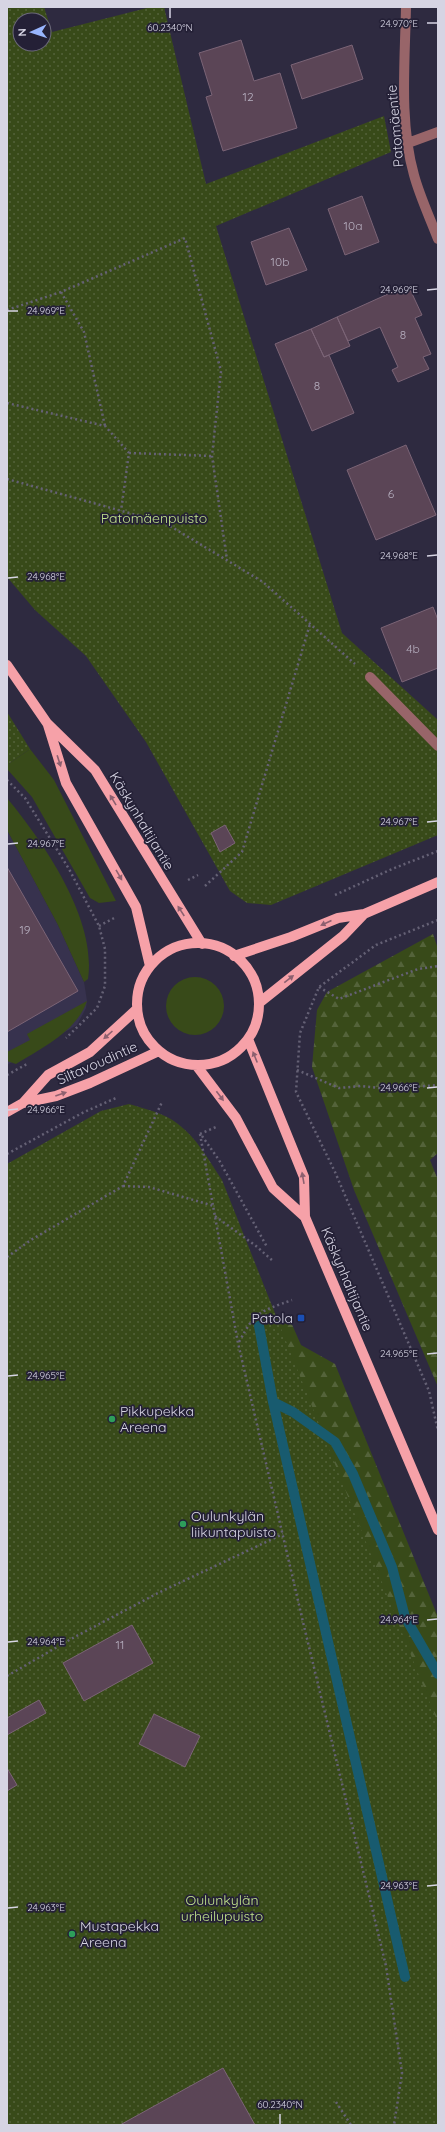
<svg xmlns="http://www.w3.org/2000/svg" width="445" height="2132" viewBox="0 0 445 2132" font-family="Quicksand,sans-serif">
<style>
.built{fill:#37324e}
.grass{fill:#384a19}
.forest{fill:url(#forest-firs)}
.park{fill:url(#park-dots);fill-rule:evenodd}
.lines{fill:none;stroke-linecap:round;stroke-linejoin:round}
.stream{stroke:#185b6f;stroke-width:10}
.building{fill:#5b4556;stroke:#7b6476}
.path{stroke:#656175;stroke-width:2.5;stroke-dasharray:2 3;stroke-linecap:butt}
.minor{stroke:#986569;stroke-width:10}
.major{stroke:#f6a1a8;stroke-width:10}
.oneway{fill:#8d606f}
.ticks{fill:none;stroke:#d6d4e3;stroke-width:1.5}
.transit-dot{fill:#1a4fb4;stroke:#242036;stroke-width:1.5}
.leisure-dot{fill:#2e9e5b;stroke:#242036;stroke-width:1.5}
.labels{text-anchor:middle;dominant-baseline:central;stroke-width:3.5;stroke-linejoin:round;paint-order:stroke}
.number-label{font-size:12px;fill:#b7b0c0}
.street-label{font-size:14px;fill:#d6d4e3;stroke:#242036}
.park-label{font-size:14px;fill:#c2e48c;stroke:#242036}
.poi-label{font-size:14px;fill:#d6d4e3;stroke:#242036;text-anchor:start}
.ticks-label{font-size:10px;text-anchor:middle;fill:#d6d4e3;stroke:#242036;stroke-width:3.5;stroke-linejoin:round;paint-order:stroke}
</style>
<defs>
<pattern id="forest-firs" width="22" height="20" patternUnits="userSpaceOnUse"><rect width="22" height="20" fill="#384a19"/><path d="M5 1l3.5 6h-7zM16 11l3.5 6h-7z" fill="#54633a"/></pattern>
<pattern id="park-dots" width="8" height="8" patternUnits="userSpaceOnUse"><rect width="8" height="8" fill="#384a19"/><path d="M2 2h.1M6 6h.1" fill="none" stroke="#54633a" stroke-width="1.8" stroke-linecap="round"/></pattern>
</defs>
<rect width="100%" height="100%" fill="#2e2a40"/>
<!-- built -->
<path class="built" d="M7,830L58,925L84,982L87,1001L86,1008L77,1025L7,1065Z"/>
<!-- grass -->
<path class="grass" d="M30,749L54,780L116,901L99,903L90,898L32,797L7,769V765Z
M7,798C44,843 97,919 88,979L84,982L58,925L7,830Z
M166 1006a29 29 0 1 1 58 0a29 29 0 1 1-58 0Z
M87,1001C77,1031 42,1048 16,1064L7,1061V1052L30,1040L27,1034Z"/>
<!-- forest -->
<path class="forest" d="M433,934L438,949V1153L430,1160L438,1180V1387L354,1190L312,1067L317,1010L327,992Z
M290,1320L301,1345L335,1364L438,1617V2122L248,1339Z"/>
<!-- park -->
<path class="park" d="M7,7H44L52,32L151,7H164L206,184L384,116L391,152L216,226L342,633L438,720V835L271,905L247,903L230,891L146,742L86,656L35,610L7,577ZM20,20H44V44H20Z
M7,712L30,749L7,765Z
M129,1104C145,1109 165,1113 178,1124C197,1138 209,1161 222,1180L438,1723V2125H7V1164L101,1111Z"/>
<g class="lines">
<!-- stream -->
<path class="stream" d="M259,1326L273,1402L405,1977
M273,1402L293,1412L335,1442L353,1474L392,1567L405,1617L438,1674"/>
</g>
<!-- building -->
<path class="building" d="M241,40L254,81L280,73L297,128L223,151L206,97L212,95L199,53Z
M352,45L363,79L302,99L291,65Z
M362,196L379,242L345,255L328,209Z
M289,228L307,270L266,285L251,242Z
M408,285L422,315L415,318L431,354L423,357L429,369L398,382L392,370L398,367L380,327L348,341L337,317Z
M337,317L350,346L324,357L311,329Z
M311,329L324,357L329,355L354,413L312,431L275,344Z
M406,445L436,515L376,540L347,470Z
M433,607L438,620V668L402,682L381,628Z
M225,825L235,843L220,852L211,833Z
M7,867L78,991L7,1032Z
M132,1625L153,1663L84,1701L63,1663Z
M39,1700L46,1713L7,1735V1718Z
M154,1714L200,1736L185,1767L139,1744Z
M7,1768L17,1785L7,1791Z
M223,2068L255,2125H120Z"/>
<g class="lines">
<!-- path -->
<path class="path" d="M61,292L84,332L105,426
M7,310L61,292L185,238L221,371L212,456L227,560
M7,403L105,426L129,453L121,511
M129,453L212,456
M7,479L165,523L263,582L355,664
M7,780L25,798L69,869L99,926L105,949V986L97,1008L66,1038
M188,880L198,875
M205,886L242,852L310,624
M335,895L392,869L438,851
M438,920L376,945L319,987L300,1033L296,1092L335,1172L429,1391L438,1431
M99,926L116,917
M319,987L339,999L418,969L438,966
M297,1070L339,1088L361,1086L388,1089L438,1085
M7,1075L27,1064
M200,1134L238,1343L303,1622L386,1966L402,2073L394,2125
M200,1134L216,1127
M202,1136L219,1160L267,1247
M7,1154L84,1112L116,1098L115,1096
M123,1186L149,1187L214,1206
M215,1216L256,1246L273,1261
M7,1257L31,1240L123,1186L162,1102
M239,1342C256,1310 260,1312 292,1300
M7,1676L71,1639L158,1593L283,1534
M336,2102L351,2125"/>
<!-- minor -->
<path class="minor" d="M406,7C405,62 399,122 414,175C420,197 430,218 438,239
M408,143L438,132
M370,677L438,746"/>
<!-- major -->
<path class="major" d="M7,665L47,723L95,770L202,944
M48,725L66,783L136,907L150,966
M137 1004a61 61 0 1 1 122 0a61 61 0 1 1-122 0Z
M234,956L291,937L338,918L364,914L438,882
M259,1003L343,936L364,914
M248,1039L304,1177L305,1217L438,1530
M196,1065L236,1118L273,1188L305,1217
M23,1103L56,1096L90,1083L159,1051
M7,1112L23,1103L48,1075L90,1052L137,1009"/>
</g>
<!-- one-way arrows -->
<defs><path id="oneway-solid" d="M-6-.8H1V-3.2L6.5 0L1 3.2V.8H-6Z"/></defs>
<g class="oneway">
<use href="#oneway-solid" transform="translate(59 761) rotate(72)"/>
<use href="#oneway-solid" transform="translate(113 800) rotate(-121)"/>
<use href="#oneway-solid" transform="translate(119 875) rotate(60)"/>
<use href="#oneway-solid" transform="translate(181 911) rotate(-123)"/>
<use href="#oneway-solid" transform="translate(326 923) rotate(156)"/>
<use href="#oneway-solid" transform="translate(289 979) rotate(-38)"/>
<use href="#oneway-solid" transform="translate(108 1035) rotate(138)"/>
<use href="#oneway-solid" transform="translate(255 1057) rotate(-112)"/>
<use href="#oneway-solid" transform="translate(61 1094) rotate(-19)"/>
<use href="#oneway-solid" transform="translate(220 1096) rotate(53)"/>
<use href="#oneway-solid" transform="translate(303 1178) rotate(-100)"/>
</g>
<!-- ticks -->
<path class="ticks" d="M170,8V18M427,23H437M427,290L437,289M8,311H18M427,556L437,555M8,578L18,577M427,822L437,821M8,844L18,843M427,1088L437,1087M8,1110L18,1109M427,1354L437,1353M8,1376L18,1375M427,1620L437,1619M8,1642L18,1641M427,1886L437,1885M8,1908L18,1907M280,2114V2124"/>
<!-- markers -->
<rect class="transit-dot" x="297" y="1314" width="8" height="8" rx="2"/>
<g class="leisure-dot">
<circle cx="112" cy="1419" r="4"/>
<circle cx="183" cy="1524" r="4"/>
<circle cx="72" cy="1934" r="4"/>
</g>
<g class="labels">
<!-- number labels -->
<g class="number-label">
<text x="248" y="96">12</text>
<text x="353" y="225">10a</text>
<text x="280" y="261">10b</text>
<text x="403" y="334">8</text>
<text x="317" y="385">8</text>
<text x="391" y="493">6</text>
<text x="413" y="648">4b</text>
<text x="25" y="929">19</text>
<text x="120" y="1644">11</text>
</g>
<!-- street labels -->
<g class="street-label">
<text transform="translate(395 126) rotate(-95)">Patomäentie</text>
<text transform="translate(142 821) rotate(59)">Käskynhaltijantie</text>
<text transform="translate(97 1063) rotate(-24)">Siltavoudintie</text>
<text transform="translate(347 1279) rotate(67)">Käskynhaltijantie</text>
</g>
<!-- park labels -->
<g class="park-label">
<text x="154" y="518">Patomäenpuisto</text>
<text x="222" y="1900">Oulunkylän<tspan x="222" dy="16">urheilupuisto</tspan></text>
</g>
<!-- poi labels -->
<g class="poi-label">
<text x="293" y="1318" text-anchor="end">Patola</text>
<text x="120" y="1411">Pikkupekka<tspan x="120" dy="16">Areena</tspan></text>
<text x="191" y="1516">Oulunkylän<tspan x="191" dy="16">liikuntapuisto</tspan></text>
<text x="80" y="1926">Mustapekka<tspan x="80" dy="16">Areena</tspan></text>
</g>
</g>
<g class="ticks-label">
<text x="399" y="27">24.970°E</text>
<text x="170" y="31">60.2340°N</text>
<text x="399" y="293">24.969°E</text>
<text x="46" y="314">24.969°E</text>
<text x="399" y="559">24.968°E</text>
<text x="46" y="580">24.968°E</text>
<text x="399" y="825">24.967°E</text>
<text x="46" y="847">24.967°E</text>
<text x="399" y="1091">24.966°E</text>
<text x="46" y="1113">24.966°E</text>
<text x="399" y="1357">24.965°E</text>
<text x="46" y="1379">24.965°E</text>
<text x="399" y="1623">24.964°E</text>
<text x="46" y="1645">24.964°E</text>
<text x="399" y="1889">24.963°E</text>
<text x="46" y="1911">24.963°E</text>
<text x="280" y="2108">60.2340°N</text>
</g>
<!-- border -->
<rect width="445" height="2132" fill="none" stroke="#d6d4e3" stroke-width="16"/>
<!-- north arrow -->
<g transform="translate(32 32) rotate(267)"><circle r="19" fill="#242036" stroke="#6b687b"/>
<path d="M0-3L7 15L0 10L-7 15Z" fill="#98b5fd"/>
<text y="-6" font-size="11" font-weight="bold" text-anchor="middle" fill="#d6d4e3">N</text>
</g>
</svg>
